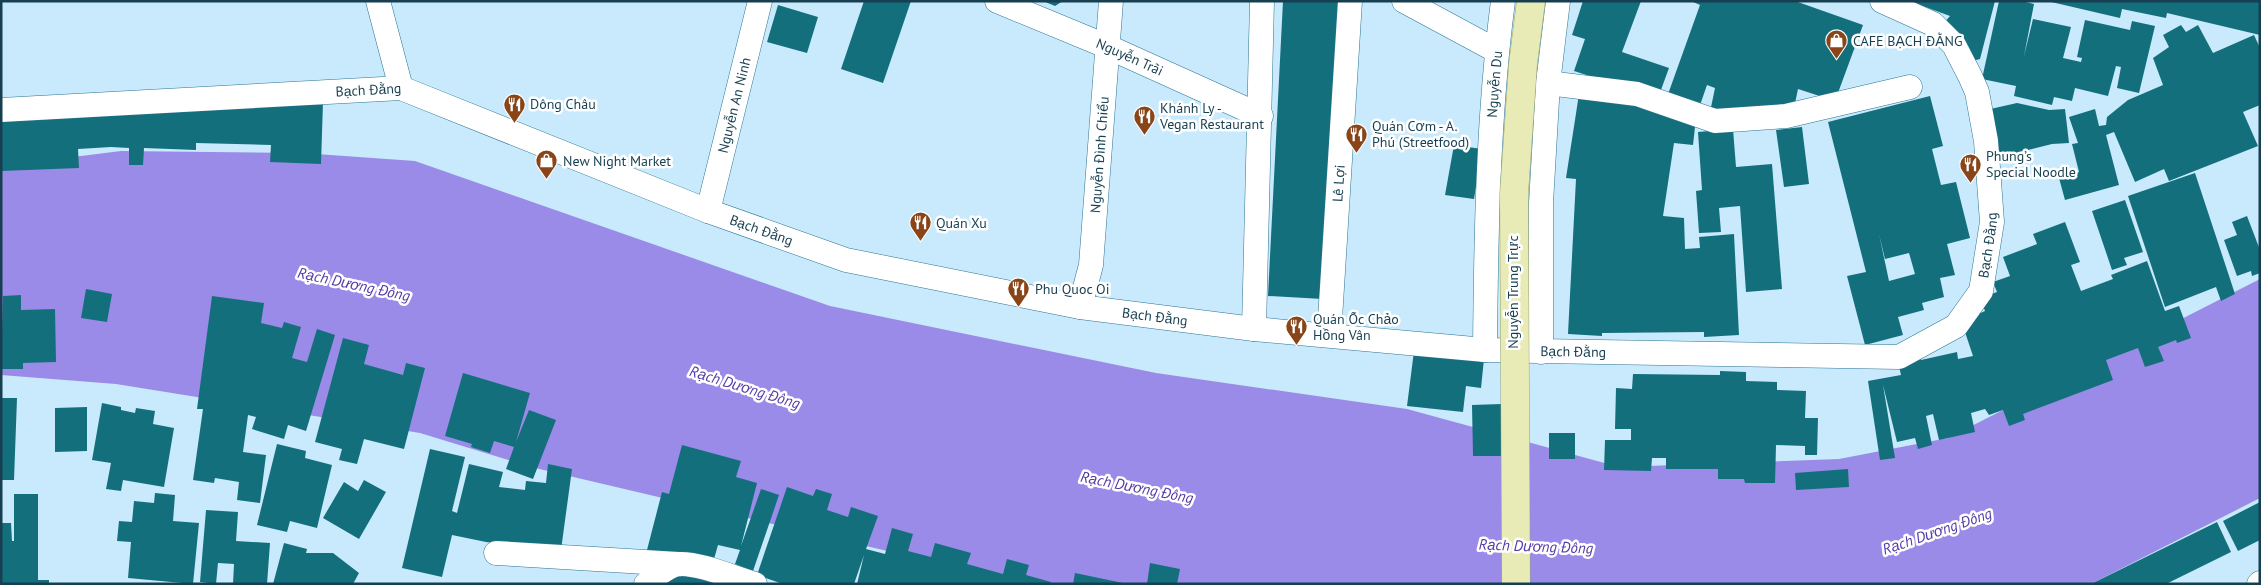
<svg xmlns="http://www.w3.org/2000/svg" width="2261" height="585" viewBox="0 0 2261 585" font-family="'PT Sans',sans-serif">
<style>
.water{fill:#9a8be8}
.building{fill:#146f7c;fill-rule:evenodd}
.lines{fill:none;stroke-linecap:round;stroke-linejoin:round}
.minor-casing{stroke:#2c7594;stroke-width:25}
.minor{stroke:#fff;stroke-width:24}
.major-bridge-casing{stroke:#96a674;stroke-width:29;stroke-linecap:butt}
.major-bridge{stroke:#e9ebb7;stroke-width:28}
.labels{text-anchor:middle;dominant-baseline:central;stroke-width:5;stroke-linejoin:round;paint-order:stroke}
.poi-label{font-size:14px;fill:#173f51;stroke:#fff;text-anchor:start}
.street-label{font-size:14px;fill:#173f51;stroke:#fff}
.water-label{font-size:15px;font-style:italic;fill:#563aa6;stroke:#fff}
</style>
<rect width="100%" height="100%" fill="#c8eafc"/>
<!-- water -->
<path class="water" d="M121,151L302,153L415,161L830,306L1156,373L1407,409L1619,467L1839,459L1948,438L2260,279V498L2091,584H1028L531,467L420,433L116,384L1,375V166Z"/>
<!-- building -->
<path class="building" d="M864,1H911L883,83L841,69Z
M1043,1H1063L1055,6Z
M1283,1H1338L1323,299L1268,296Z
M1583,1H1641L1622,52L1669,68L1658,98L1574,71L1585,39L1572,35Z
M1691,1H1795L1863,25L1835,101L1798,89L1793,113L1709,117L1715,88L1707,85L1699,108L1667,97L1700,5Z
M1909,1H1995L1980,59L1968,62L1943,24L1950,16Z
M1999,1H2022L2034,4L2024,56L2033,19L2071,27L2063,58L2081,62L2082,58L2077,57L2085,20L2130,30L2132,21L2155,26L2139,93L2117,88L2121,67L2116,66L2108,96L2075,88L2072,101L2054,97L2052,105L2014,96L2016,86L1982,79Z
M2047,1H2260V35L2167,13L2166,18L2122,9L2120,18Z
M778,5L818,17L807,53L767,42Z
M2181,25L2186,32L2198,25L2213,53L2254,35L2260,48V105L2243,112L2258,146L2169,181L2164,169L2135,182L2114,132L2106,135L2119,185L2065,200L2059,178L2079,172L2072,144L2078,143L2069,117L2095,109L2099,126L2106,125L2107,117L2128,100L2163,85L2153,58L2169,47L2163,35Z
M1579,94L1640,103L1696,118L1693,145L1674,143L1663,216L1684,218L1685,249L1700,248L1699,237L1734,234L1739,335L1704,337V332L1602,333V336L1568,334L1576,179L1566,178Z
M1930,96L1943,146L1932,149L1941,185L1956,182L1970,238L1947,244L1955,275L1940,278L1944,297L1922,303L1924,310L1898,317L1903,335L1865,345L1847,276L1866,272L1828,122ZM1879,234L1885,259L1909,253L1915,274L1889,281Z
M323,102L321,164L270,162L271,145L196,143V150L144,148L143,165H129V148L111,147L78,149L79,168L1,171V116Z
M2017,103L2049,110L2065,109L2069,143L2052,144L1996,158L1986,110Z
M1802,127L1809,184L1784,187L1776,130Z
M1733,129L1736,167L1772,164L1782,289L1746,292L1740,206L1719,208L1721,232L1699,233L1696,191L1702,190L1698,132Z
M1454,145L1482,149L1474,199L1445,195Z
M2195,173L2235,294L2221,301L2216,287L2165,307L2128,196Z
M2125,200L2143,252L2124,258L2127,265L2112,270L2092,211Z
M2247,216L2260,250V273L2252,276L2251,271L2237,276L2224,240L2237,235L2232,222Z
M2065,222L2080,262L2071,265L2081,291L2113,279L2111,275L2147,261L2165,311L2179,306L2191,338L2177,343L2176,340L2158,347L2164,361L2145,367L2138,348L2106,360L2113,380L2023,414L2025,420L2009,426L2003,410L1989,415L1985,409L1971,413L1975,432L1939,440L1933,414L1926,416L1932,445L1918,449L1915,438L1897,442L1883,385L1895,458L1880,460L1868,381L1901,375L1898,362L1920,357L1921,360L1957,352L1958,359L1973,356L1962,323L1969,318L1985,311L1980,298L1997,292L1993,282L2010,276L2003,257L2037,244L2033,234Z
M86,289L112,294L107,322L81,318Z
M21,295V310L55,309L56,362L23,363V369H1L3,296Z
M212,296L264,303L261,323L282,328L284,322L301,327L292,358L307,362L317,329L335,335L306,431L288,425L284,439L252,429L256,417L248,415L243,452L266,455L260,503L237,500L239,482L215,478L214,483L193,480L203,409H197Z
M343,338L369,345L364,364L403,375L406,363L425,368L404,449L364,439L357,464L339,460L342,449L315,442Z
M1414,351L1484,359L1481,388L1466,386L1463,412L1407,406Z
M1720,371L1746,372V381L1777,382V390L1806,391L1805,418H1818L1817,455H1805V446L1776,445L1775,483H1745L1744,479H1718V469H1666V458H1652L1651,471L1604,470L1605,440H1631V429H1615L1616,388L1632,389L1633,374L1720,375Z
M463,373L530,393L516,442L529,410L556,420L533,479L506,469L514,447L494,441L490,453L471,447L472,444L445,436Z
M1,398H17L14,480H1Z
M102,403L121,407V410L135,413L136,408L155,411L153,424L174,428L164,487L123,480L121,491L106,489L111,463L92,460Z
M1501,404L1502,456H1473L1472,405Z
M87,407V451L55,452V408Z
M1549,433H1575V459H1549Z
M277,444L306,451L305,458L332,465L317,528L290,521L287,532L257,525Z
M682,445L741,461L736,477L757,483L741,546L761,489L779,495L753,571L735,564L740,550L718,545L714,559L695,562L647,550L662,492L669,494Z
M430,449L465,457L452,511L457,513L469,464L503,472L499,487L525,490L526,481L546,483L548,464L572,469L561,550L486,542L452,535L442,577L402,568Z
M1848,469L1849,487L1796,490L1795,473Z
M364,480L386,492L359,539L323,518L344,482L358,491Z
M787,487L813,496L816,489L832,494L827,510L848,517L851,507L878,516L866,549L885,554L892,528L913,534L908,551L931,557L935,543L971,553L967,564L1003,574L1007,559L1029,565L1026,575L1051,582L1050,584H857L864,555L854,584H783L757,575Z
M155,493L175,495L173,521L199,523L193,584L128,578L131,542L117,541L119,521L132,522L134,501L154,503Z
M14,494H38V580H49V584H1V523H11L12,541H14Z
M2260,502V540L2238,551L2223,521Z
M206,510L238,512L236,541L270,543L267,584H233L234,564L218,563L216,584L200,582Z
M2217,522L2231,552L2166,584H2091Z
M284,543L307,549L306,553H333L359,573L353,584H273Z
M1150,563L1180,569L1177,584H1147Z
M683,567L720,584H666L667,575L681,577Z
M1075,573L1123,583V584H1073Z"/>
<g class="lines">
<defs>
<g id="minor">
<path d="M378,1L401,88"/>
<path id="s1" d="M997,1L1106,46L1261,116"/>
<path d="M1404,1L1497,51"/>
<path d="M1548,83L1637,94L1715,121L1786,116L1910,87"/>
<path id="s2" d="M1,110L401,88L708,211L846,260L1080,307L1254,329L1485,350L1899,357L1956,326L1981,291L1992,222L1986,141L1977,92L1970,76L1954,45L1933,24L1882,1"/>
<path id="s3" d="M708,211L760,1"/>
<path id="s4" d="M1080,307L1091,265L1111,1"/>
<path d="M1254,329L1262,1"/>
<path id="s5" d="M1329,335L1350,1"/>
<path id="s6" d="M1485,350C1486,234 1488,117 1503,1"/>
<path d="M1541,352V203L1548,83L1558,1"/>
<path d="M496,553L678,564"/>
<path d="M646,584C655,577 668,565 679,564C700,563 734,578 755,584"/>
<path d="M2259,584L2260,583"/>
</g>
</defs>
<!-- minor casing -->
<use href="#minor" class="minor-casing"/>
<!-- minor -->
<use href="#minor" class="minor"/>
<defs>
<path id="major-bridge" d="M1516,584L1514,194L1523,64L1531,1"/>
</defs>
<!-- major-bridge casing -->
<use href="#major-bridge" class="major-bridge-casing"/>
<!-- major-bridge -->
<use href="#major-bridge" class="major-bridge"/>
</g>
<!-- icons -->
<defs>
<symbol id="shop-pin" viewBox="-11 -11 22 30"><path d="M0 17L-7.5 6A9.5 9.5 0 1 1 7.5 6Z" fill="#894518" stroke="#fff"/><path d="M-5-2.5h2.3a2.7 3.5 0 0 1 5.4 0H5L5.5 6h-11ZM-1.5-2.5h3a1.5 2.3 0 0 0-3 0Z" fill="#fff"/></symbol>
<symbol id="restaurant-pin" viewBox="-11 -11 22 30"><path d="M0 17L-7.5 6A9.5 9.5 0 1 1 7.5 6Z" fill="#894518" stroke="#fff"/><path d="M-5-6h1v4h1v-4h1v4h1v-4h1v5L-1.5 .5V6h-2V.5L-5-1ZM5-6V6H3V1.5H1.5Q1.5-4 5-6Z" fill="#fff"/></symbol>
</defs>
<g fill-rule="evenodd">
<use href="#shop-pin" x="1824" y="28" width="25" height="34"/>
<use href="#restaurant-pin" x="502" y="92" width="25" height="34"/>
<use href="#restaurant-pin" x="1132" y="104" width="25" height="34"/>
<use href="#restaurant-pin" x="1344" y="122" width="25" height="34"/>
<use href="#shop-pin" x="534" y="148" width="25" height="34"/>
<use href="#restaurant-pin" x="1958" y="152" width="25" height="34"/>
<use href="#restaurant-pin" x="908" y="210" width="25" height="34"/>
<use href="#restaurant-pin" x="1006" y="276" width="25" height="34"/>
<use href="#restaurant-pin" x="1284" y="314" width="25" height="34"/>
</g>
<g class="labels">
<!-- poi labels -->
<g class="poi-label">
<text x="1853" y="41">CAFE BẠCH ĐẰNG</text>
<text x="530" y="104">Dông Châu</text>
<text x="1160" y="108">Khánh Ly -<tspan x="1160" dy="16">Vegan Restaurant</tspan></text>
<text x="1372" y="126">Quán Cơm - A.<tspan x="1372" dy="16">Phú (Streetfood)</tspan></text>
<text x="1986" y="156">Phung’s<tspan x="1986" dy="16">Special Noodle</tspan></text>
<text x="563" y="161">New Night Market</text>
<text x="936" y="223">Quán Xu</text>
<text x="1035" y="289">Phu Quoc Oi</text>
<text x="1313" y="319">Quán Ốc Chảo<tspan x="1313" dy="16">Hồng Vân</tspan></text>
</g>
<!-- street labels -->
<g class="street-label">
<text stroke="none"><textPath href="#s1" startOffset="144">Nguyễn Trãi</textPath></text>
<text stroke="none"><textPath href="#s6" startOffset="266">Nguyễn Du</textPath></text>
<text stroke="none"><textPath href="#s2" startOffset="368">Bạch Đằng</textPath></text>
<text stroke="none"><textPath href="#s3" startOffset="109">Nguyễn An Ninh</textPath></text>
<text stroke="none"><textPath href="#s4" startOffset="154">Nguyễn Đình Chiểu</textPath></text>
<text stroke="none"><textPath href="#s5" startOffset="152">Lê Lợi</textPath></text>
<text stroke="none"><textPath href="#s2" startOffset="788">Bạch Đằng</textPath></text>
<text stroke="none"><textPath href="#s2" startOffset="2092">Bạch Đằng</textPath></text>
<text transform="translate(1513 292) rotate(-90)">Nguyễn Trung Trực</text>
<text stroke="none"><textPath href="#s2" startOffset="1192">Bạch Đằng</textPath></text>
<text stroke="none"><textPath href="#s2" startOffset="1612">Bạch Đằng</textPath></text>
</g>
<!-- water labels -->
<g class="water-label">
<text transform="translate(354 284) rotate(12)">Rạch Dương Đông</text>
<text transform="translate(745 387) rotate(17)">Rạch Dương Đông</text>
<text transform="translate(1137 487) rotate(11)">Rạch Dương Đông</text>
<text transform="translate(1937 531) rotate(-19)">Rạch Dương Đông</text>
<text transform="translate(1536 546) rotate(2)">Rạch Dương Đông</text>
</g>
</g>
<!-- border -->
<rect width="2261" height="585" fill="none" stroke="#173f51" stroke-width="5"/>
</svg>
